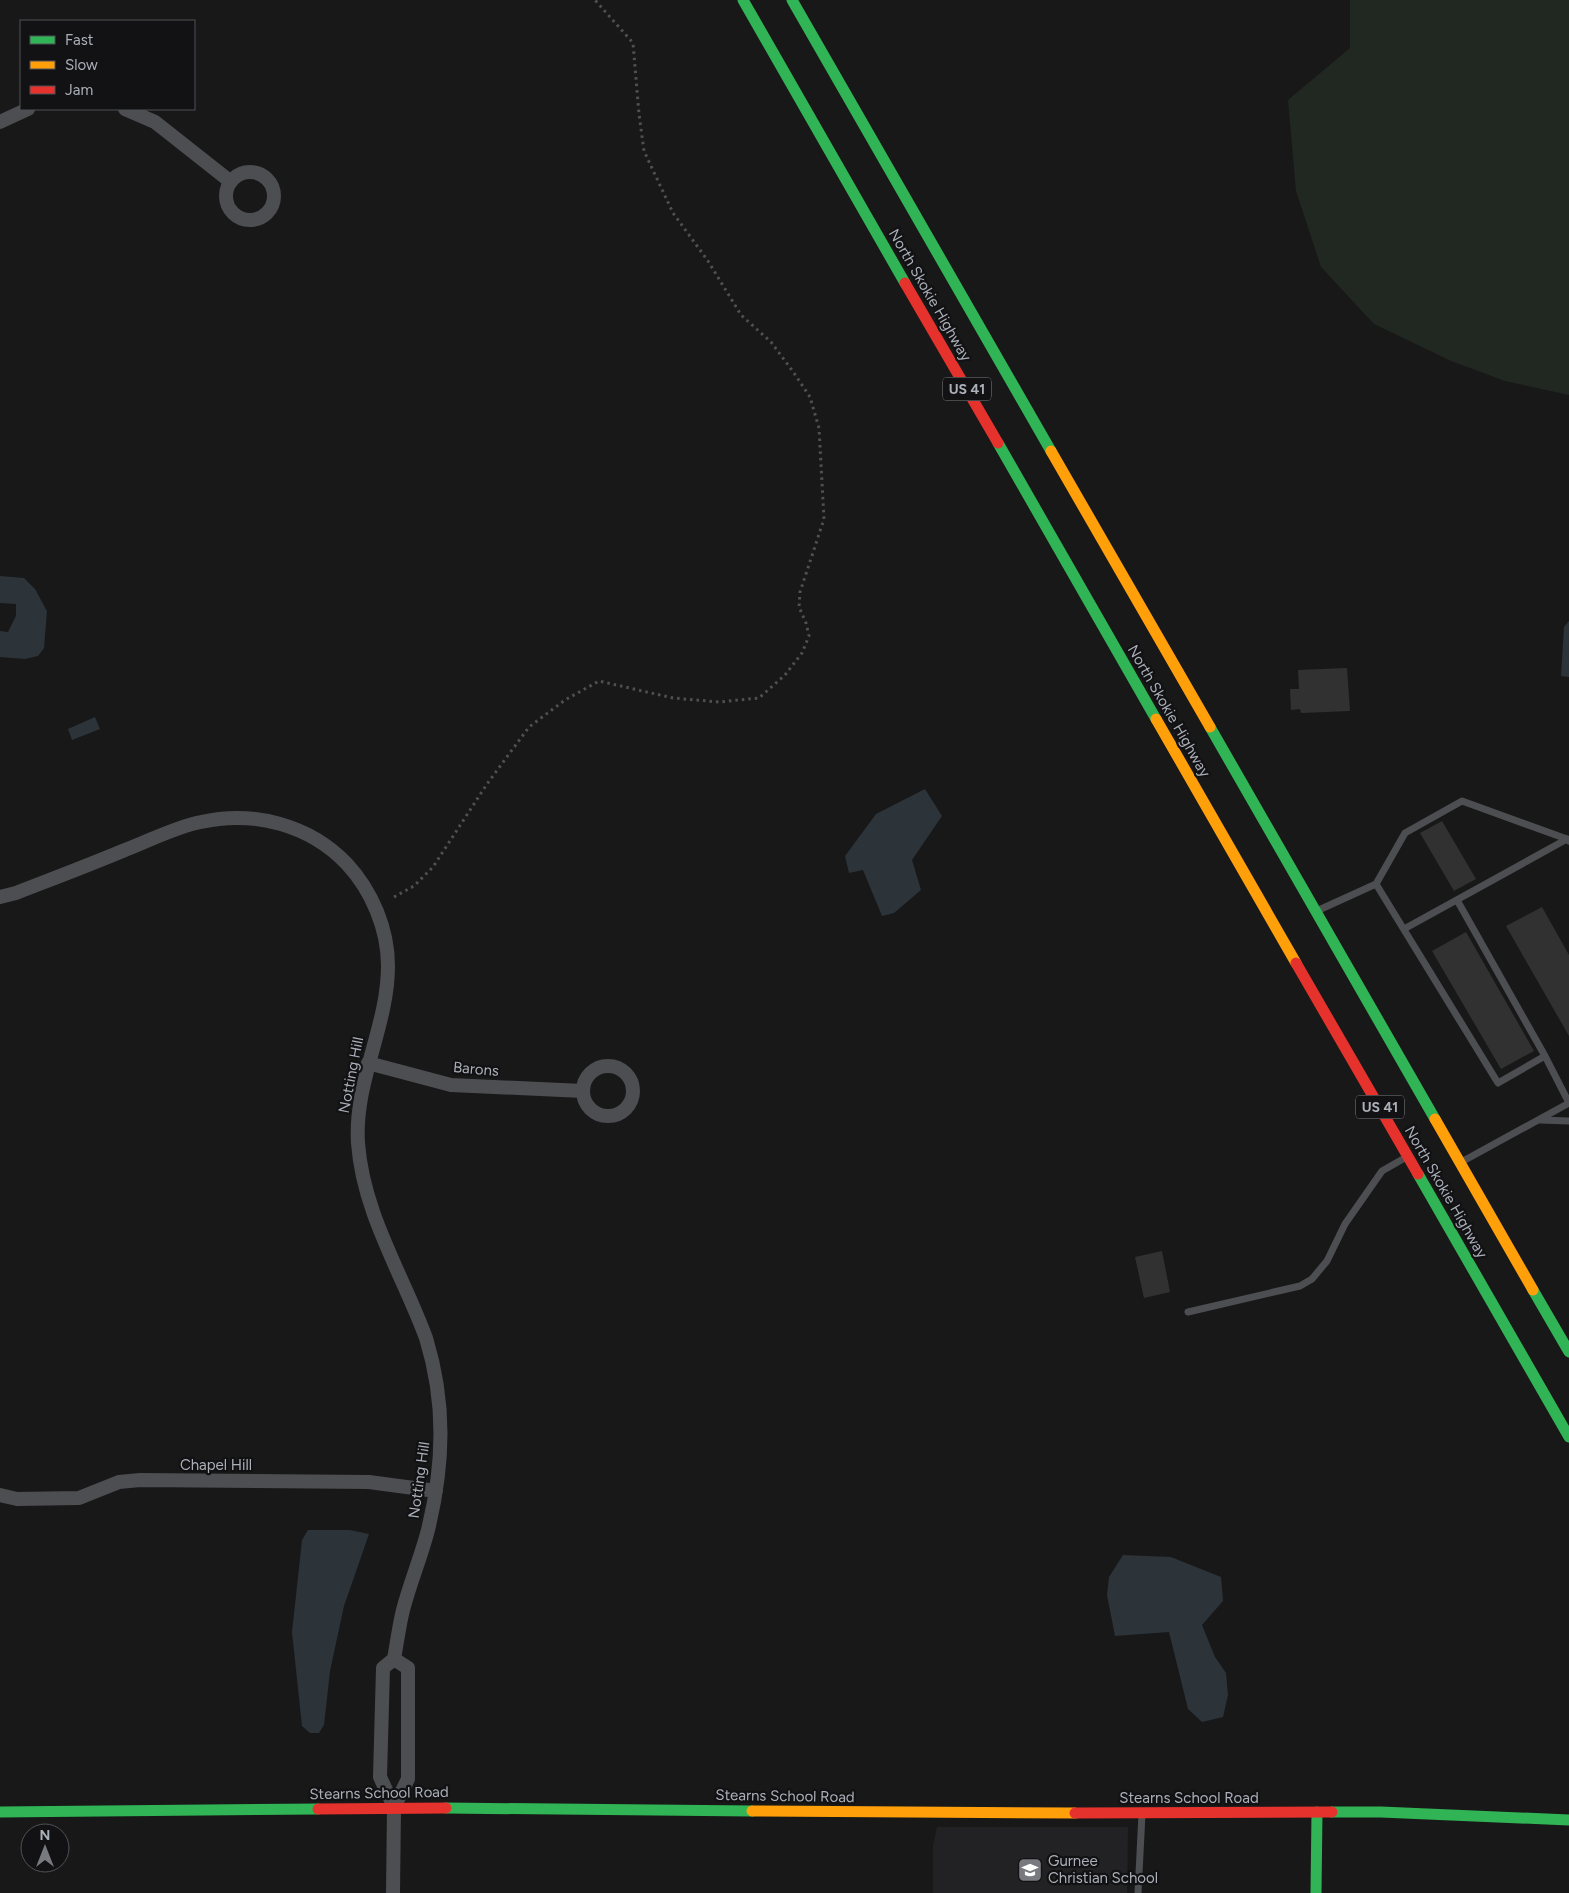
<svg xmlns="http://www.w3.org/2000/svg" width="1569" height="1893" viewBox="0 0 1569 1893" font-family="Figtree,sans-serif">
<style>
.built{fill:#222224}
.green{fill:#212721}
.water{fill:#2c3339}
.building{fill:#313132}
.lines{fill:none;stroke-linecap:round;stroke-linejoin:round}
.path{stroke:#4e5052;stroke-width:3;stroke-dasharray:2.5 4;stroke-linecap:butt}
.lane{stroke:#4d4e51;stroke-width:7}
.street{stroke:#4d4e51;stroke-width:14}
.fast{stroke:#30b455;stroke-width:11}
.slow{stroke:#ff9f0a;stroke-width:11}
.jam{stroke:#e5322d;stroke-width:11}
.labels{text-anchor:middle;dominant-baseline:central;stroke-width:4.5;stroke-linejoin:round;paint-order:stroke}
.shield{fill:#121214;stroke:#7d8087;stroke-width:1}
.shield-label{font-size:14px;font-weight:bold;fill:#abafb8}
.street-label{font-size:15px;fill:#abafb8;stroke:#121214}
.poi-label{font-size:15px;fill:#abafb8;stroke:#121214;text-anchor:start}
</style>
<rect width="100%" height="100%" fill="#181818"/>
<!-- built -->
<path class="built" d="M937,1827H1128L1127,1893H933V1846Z"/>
<!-- green -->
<path class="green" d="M1350,0H1569V395L1505,381L1451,361L1374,324L1321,267L1296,191L1288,100L1350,48Z"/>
<!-- water -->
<path class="water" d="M0,576L24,578L35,589L47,611L44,648L38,656L25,659L0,657V631L8,632L16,616V604L0,603Z
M1569,621V677L1561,676L1564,627Z
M95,717L100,729L72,740L68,729Z
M925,789L942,816L912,860L921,890L894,913L882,916L863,870L849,873L845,856L876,814Z
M308,1530H350L369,1534L344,1606L330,1671L324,1725L319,1733H310L302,1726L292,1632L302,1540Z
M1123,1555L1171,1557L1221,1577L1223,1601L1202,1625L1215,1657L1226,1673L1228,1695L1223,1717L1202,1722L1188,1709L1169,1632L1115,1636L1107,1595L1109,1577Z"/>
<!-- building -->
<path class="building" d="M1347,668L1350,711L1301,713L1300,709L1291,710L1290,689H1299L1298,670Z
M1442,821L1476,879L1454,891L1420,833Z
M1542,907L1569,955V1036L1506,926Z
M1466,932L1534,1051L1501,1069L1432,951Z
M1162,1251L1170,1292L1144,1298L1135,1257Z"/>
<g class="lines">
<!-- path -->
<path class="path" d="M394,897L414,886L433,867L487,784L529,727L565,700L599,681L673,698L719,702L759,698L785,675L802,653L809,636L806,623L799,607L800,592L824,519L819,428L810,397L794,373L771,342L741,315L708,261L673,213L644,151L639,114L633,43L595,0"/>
<!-- lane -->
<path class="lane" d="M1376,884L1405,833L1462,801L1567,839L1569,841
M1457,900L1545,1056
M1321,909L1376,884L1498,1083L1545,1056L1569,1103
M1404,929L1567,839
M1540,1120L1569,1121
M1465,1160L1569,1103
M1188,1312L1300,1286L1312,1279L1327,1261L1345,1224L1382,1171L1403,1159
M1138,1893L1142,1814"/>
<!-- street -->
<path class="street" d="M125,109L155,122L231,182
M0,122L28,109
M226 196a24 24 0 1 1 48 0a24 24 0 1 1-48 0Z
M0,897L16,893C52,879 89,865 125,850C149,841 175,827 201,822C254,810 310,825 347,864C372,891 388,929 388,966C388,1026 354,1082 358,1143C363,1213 402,1273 426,1338C446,1403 444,1464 428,1530C421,1557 410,1583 403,1610C399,1626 397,1643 394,1659L383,1668L380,1777L394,1807
M368,1063L451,1085L583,1091
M583 1091a25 25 0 1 1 50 0a25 25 0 1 1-50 0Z
M0,1495L17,1499L79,1498L119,1482L140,1480L369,1482L436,1491
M393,1893L394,1807L408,1779V1668L394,1659"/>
<!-- fast -->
<path class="fast" d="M743,0L905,283
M792,0L1051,451
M998,443L1156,719
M1210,727L1435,1119
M1418,1174L1569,1437
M1533,1290L1569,1352
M446,1808L752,1811
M0,1812L318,1809
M1332,1812H1381L1569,1820
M1316,1893L1317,1812"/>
<!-- slow -->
<path class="slow" d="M1051,451L1210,727
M1156,719L1296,963
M1435,1119L1533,1290
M752,1811L1075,1813"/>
<!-- jam -->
<path class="jam" d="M905,283L998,443
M1296,963L1418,1174
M318,1809L446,1808
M1075,1813L1332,1812"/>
</g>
<!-- icons -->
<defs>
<symbol id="school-square" viewBox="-11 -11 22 22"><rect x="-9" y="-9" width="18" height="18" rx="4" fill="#787a80" stroke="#121214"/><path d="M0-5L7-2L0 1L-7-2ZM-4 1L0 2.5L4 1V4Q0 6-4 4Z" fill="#fff"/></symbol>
</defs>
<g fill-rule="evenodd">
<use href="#school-square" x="1016" y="1856" width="28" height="28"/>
</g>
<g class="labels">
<!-- shield labels -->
<g class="shield">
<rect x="943" y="377.5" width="48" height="23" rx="4"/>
<rect x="1356" y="1095.5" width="48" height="23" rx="4"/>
</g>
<g class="shield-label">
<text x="967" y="389">US 41</text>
<text x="1380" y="1107">US 41</text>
</g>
<!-- street labels -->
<g class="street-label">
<text transform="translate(930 295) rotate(60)">North Skokie Highway</text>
<text transform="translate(1169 711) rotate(60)">North Skokie Highway</text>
<text transform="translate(476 1069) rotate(5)">Barons</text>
<text transform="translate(351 1075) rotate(-79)">Notting Hill</text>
<text transform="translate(1446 1192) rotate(60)">North Skokie Highway</text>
<text x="216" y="1465">Chapel Hill</text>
<text transform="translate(419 1480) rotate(-82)">Notting Hill</text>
<text transform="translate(379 1793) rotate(-1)">Stearns School Road</text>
<text transform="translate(785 1796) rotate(1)">Stearns School Road</text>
<text x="1189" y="1798">Stearns School Road</text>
</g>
<!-- poi labels -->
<g class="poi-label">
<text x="1048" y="1861">Gurnee<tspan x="1048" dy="17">Christian School</tspan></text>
</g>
</g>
<!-- legend -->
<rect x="20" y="20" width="175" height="90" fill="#121214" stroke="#4f5156"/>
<rect x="30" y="36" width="25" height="8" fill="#30b455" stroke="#4f5156"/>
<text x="65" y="45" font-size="15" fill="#abafb8">Fast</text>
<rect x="30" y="61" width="25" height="8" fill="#ff9f0a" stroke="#4f5156"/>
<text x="65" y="70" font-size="15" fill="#abafb8">Slow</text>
<rect x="30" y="86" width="25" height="8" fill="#e5322d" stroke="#4f5156"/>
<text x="65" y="95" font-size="15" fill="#abafb8">Jam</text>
<!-- north arrow -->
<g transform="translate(45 1848)"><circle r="24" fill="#121214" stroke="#4f5156"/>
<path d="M0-4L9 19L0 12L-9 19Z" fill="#787a80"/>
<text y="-8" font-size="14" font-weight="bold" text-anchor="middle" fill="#abafb8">N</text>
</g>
</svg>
